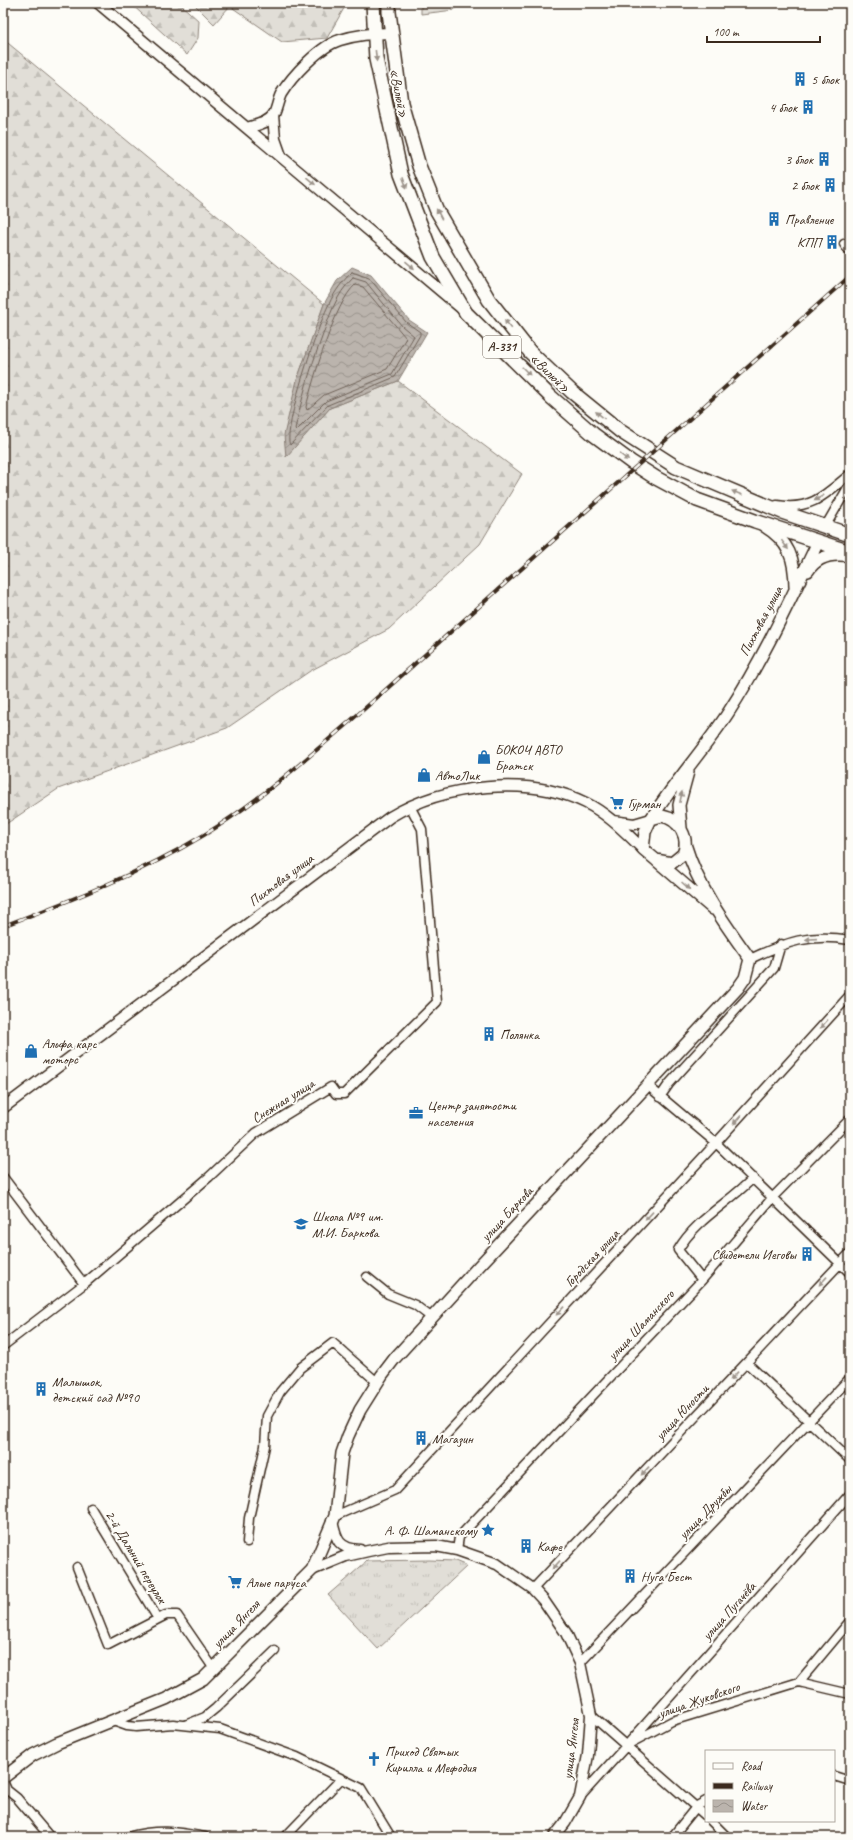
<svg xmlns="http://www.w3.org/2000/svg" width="853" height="1840" viewBox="0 0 853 1840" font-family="Caveat,sans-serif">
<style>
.grass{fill:url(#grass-tufts);stroke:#8e847a}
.forest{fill:url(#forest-firs);stroke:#8e847a}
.water{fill:url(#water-waves);stroke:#887d74}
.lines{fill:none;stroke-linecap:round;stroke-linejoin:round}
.shore{stroke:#6e6157;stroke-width:1}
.minor-casing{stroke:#3b2a1e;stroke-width:11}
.tertiary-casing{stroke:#3b2a1e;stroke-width:13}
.secondary-casing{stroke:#3b2a1e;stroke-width:14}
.trunk-casing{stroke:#3b2a1e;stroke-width:16}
.minor{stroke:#fdfcf7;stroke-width:8}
.tertiary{stroke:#fdfcf7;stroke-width:10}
.secondary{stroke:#fdfcf7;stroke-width:11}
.trunk{stroke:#fdfcf7;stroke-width:13}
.rail-casing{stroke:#3b2a1e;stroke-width:4}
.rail{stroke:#fdfcf7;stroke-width:2.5;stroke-dasharray:8;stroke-linecap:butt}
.oneway{fill:#9c938a}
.labels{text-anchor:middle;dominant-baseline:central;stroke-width:4;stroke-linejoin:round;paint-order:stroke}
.shield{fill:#fdfcf7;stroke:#75695f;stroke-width:1}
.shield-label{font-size:13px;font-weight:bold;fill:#3b2a1e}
.poi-label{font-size:14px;fill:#3b2a1e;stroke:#fdfcf7;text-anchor:start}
.street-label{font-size:14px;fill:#3b2a1e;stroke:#fdfcf7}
</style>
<defs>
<pattern id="grass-tufts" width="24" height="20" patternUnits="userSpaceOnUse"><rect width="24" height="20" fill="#e1ded7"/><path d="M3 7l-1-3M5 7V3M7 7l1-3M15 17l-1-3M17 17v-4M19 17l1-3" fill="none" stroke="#c2bfb8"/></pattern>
<pattern id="forest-firs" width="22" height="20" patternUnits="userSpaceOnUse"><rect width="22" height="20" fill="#e1ded7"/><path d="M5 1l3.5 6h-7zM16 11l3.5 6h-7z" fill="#c2bfb8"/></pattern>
<pattern id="water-waves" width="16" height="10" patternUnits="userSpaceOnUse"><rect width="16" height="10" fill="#bbb4ad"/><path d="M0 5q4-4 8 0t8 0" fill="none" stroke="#99938c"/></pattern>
</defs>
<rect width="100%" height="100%" fill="#fdfcf7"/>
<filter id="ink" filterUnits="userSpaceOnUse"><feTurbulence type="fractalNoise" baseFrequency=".025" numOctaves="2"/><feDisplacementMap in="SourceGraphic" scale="8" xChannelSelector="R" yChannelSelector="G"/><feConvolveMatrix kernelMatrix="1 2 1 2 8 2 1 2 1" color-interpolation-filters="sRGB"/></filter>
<g filter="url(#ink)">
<!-- grass -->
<path class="grass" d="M429,1560L455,1561L467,1566L378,1649L328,1595L367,1561Z"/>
<!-- forest -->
<path class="forest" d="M130,3H179L199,21L198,38L187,55Z
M193,3H347L327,38L282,42L230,6L214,24Z
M421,3H459L454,10L421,14Z
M3,39L324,304L297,380L286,456L330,408L398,381L522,474L480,544L389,629L310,671L227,728L58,789L3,826Z"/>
<!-- water -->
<path class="water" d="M352,267L371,275L409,320L427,332L398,381L330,408L286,457L284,435L297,380L324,304L337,281Z"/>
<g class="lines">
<!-- shore -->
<path class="shore" d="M352,272L369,278L406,322L420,332V335L395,377L328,405L290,445C282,431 319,322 329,304C335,291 342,282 352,272Z
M353,278L366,282L402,326L414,336L392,374L326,401L296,431L295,429C302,398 310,369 321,340C329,318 335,295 353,278Z
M355,285L363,287L406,338L387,369L324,395L307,410L306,407C313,380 335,302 355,285Z"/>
<defs>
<path id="minor" d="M844,244L850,252
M777,505C811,511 826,494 850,474
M825,527L850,484
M750,959C786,942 810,933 850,940
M647,1085L716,1143L850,1273
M660,1097L669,1084L774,968L781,944
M3,1177L84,1284
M367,1277L388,1294L415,1305L432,1318
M702,1280L678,1250C696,1219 729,1203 753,1178
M3,1346L84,1284L209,1177L256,1133L331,1087L336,1094H344L437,1002L422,829L410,806
M747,1363L850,1460
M91,1508L158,1619
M335,1516L395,1490L716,1143L850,995
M247,1542L249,1518L265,1446L267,1416L280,1392L300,1368L333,1343L377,1382
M457,1550L459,1537L702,1280L773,1197L850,1119
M77,1567L108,1645L166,1615H177L214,1669
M533,1589L850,1253
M580,1663L850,1378
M799,1682L850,1621
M591,1715L706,1816
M113,1721L127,1726L136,1727L173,1724L220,1729L297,1757L361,1788L391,1837
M185,1725L205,1717L216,1708L275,1651
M627,1745L850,1494
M834,1776L850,1781
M3,1781L7,1790L17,1798L50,1837
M580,1797L627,1745L672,1721L799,1682L850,1694
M711,1821L727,1837
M127,1837C157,1829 175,1831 205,1837
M285,1837L341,1779
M672,1837L697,1806L706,1801"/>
<path id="tertiary" d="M98,3L461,308
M273,115L275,139L281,156
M247,128C256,125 269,123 274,114C277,108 278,100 281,94C292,76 320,46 340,40C356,35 374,33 392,33
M613,821L634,824L651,819
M3,1108L390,817C444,784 529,775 586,803C608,814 626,833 643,849
M332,1521C336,1540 339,1549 360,1550
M312,1570L346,1556L368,1551L388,1547L436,1546L457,1550L497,1564L533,1589L544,1601L566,1633L580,1663L591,1715L588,1755L580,1797L565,1823L554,1837"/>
<path id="secondary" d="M764,526C789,541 795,559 795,587
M808,571C817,556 833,553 850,556
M662,816C679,819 690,838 683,854L672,863L656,860L643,849L645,832L651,819Z
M651,819C674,782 704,750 728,713C763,659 790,600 818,542
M681,828L679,805L688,772
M657,861L713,909
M3,1778L33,1755L57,1743L166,1699L203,1679L312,1570L335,1516L342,1453L348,1436L360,1410L382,1375L395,1358L479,1266L738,988L745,978L750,959C724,923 698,887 685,844"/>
<path id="trunk" d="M373,3L376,59L401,174L433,257L466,313L551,397L593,434L631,462L656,478L697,500L755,521L850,552
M389,3V12L401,103L419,166L437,211L489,300L530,352L572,392L620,431L676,467L782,512L850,535"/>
</defs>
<!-- minor casing -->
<use href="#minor" class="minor-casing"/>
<!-- tertiary casing -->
<use href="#tertiary" class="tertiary-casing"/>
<!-- secondary casing -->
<use href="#secondary" class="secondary-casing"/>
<!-- trunk casing -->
<use href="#trunk" class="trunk-casing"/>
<!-- minor -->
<use href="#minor" class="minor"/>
<!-- tertiary -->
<use href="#tertiary" class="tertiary"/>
<!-- secondary -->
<use href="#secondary" class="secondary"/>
<!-- trunk -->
<use href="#trunk" class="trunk"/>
<defs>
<path id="rail" d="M3,926C72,900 141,873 204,835C261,800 312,754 363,710L850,276"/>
</defs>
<!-- rail casing -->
<use href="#rail" class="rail-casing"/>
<!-- rail -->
<use href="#rail" class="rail"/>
</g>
<!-- one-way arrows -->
<defs><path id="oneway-solid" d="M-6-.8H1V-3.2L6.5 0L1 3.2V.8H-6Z"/></defs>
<g class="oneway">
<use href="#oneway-solid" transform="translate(376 56) rotate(84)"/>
<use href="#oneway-solid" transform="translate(311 181) rotate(40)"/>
<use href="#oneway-solid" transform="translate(405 183) rotate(69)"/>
<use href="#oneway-solid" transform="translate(439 214) rotate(-118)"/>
<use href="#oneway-solid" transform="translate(410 265) rotate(40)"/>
<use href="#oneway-solid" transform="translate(508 324) rotate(-129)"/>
<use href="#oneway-solid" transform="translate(526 371) rotate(45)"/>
<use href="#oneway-solid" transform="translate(600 415) rotate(-141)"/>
<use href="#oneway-solid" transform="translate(624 457) rotate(37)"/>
<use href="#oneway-solid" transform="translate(737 493) rotate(-157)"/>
<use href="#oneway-solid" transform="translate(819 498) rotate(150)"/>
<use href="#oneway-solid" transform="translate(785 545) rotate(54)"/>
<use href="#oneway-solid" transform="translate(681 797) rotate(-79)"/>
<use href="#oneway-solid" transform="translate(686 886) rotate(42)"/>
<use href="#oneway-solid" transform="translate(811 939) rotate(176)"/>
<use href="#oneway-solid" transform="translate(824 1024) rotate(132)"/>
<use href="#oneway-solid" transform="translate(737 1120) rotate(132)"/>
<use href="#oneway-solid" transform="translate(649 1216) rotate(133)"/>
<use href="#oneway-solid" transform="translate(823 1281) rotate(133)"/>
<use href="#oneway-solid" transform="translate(560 1311) rotate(133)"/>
<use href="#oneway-solid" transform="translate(734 1376) rotate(133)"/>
<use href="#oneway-solid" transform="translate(645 1471) rotate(133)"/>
<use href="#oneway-solid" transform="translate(556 1565) rotate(133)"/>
</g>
</g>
<!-- icons -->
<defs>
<symbol id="building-bare" viewBox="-9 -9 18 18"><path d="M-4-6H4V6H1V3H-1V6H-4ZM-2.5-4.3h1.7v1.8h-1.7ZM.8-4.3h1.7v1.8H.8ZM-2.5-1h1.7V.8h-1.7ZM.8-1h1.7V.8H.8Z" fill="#1f6fb2" stroke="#fdfcf7" stroke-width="2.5" paint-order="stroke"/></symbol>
<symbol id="shop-bare" viewBox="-9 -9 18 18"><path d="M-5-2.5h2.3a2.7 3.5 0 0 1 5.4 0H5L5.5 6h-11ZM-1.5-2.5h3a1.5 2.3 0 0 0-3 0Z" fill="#1f6fb2" stroke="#fdfcf7" stroke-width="2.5" paint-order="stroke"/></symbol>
<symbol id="supermarket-bare" viewBox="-9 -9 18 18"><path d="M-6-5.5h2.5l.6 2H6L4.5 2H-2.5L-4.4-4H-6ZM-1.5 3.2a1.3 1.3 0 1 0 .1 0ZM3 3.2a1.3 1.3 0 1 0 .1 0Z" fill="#1f6fb2" stroke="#fdfcf7" stroke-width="2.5" paint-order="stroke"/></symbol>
<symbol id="office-bare" viewBox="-9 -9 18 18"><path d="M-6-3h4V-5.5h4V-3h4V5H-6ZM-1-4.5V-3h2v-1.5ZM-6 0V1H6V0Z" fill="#1f6fb2" stroke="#fdfcf7" stroke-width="2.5" paint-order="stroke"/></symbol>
<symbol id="school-bare" viewBox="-9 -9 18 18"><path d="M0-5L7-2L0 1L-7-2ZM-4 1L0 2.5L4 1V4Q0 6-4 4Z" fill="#1f6fb2" stroke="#fdfcf7" stroke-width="2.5" paint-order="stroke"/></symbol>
<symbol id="sight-bare" viewBox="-9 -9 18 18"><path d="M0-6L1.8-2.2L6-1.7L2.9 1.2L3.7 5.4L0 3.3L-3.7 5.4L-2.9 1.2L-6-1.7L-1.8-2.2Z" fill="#1f6fb2" stroke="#fdfcf7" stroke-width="2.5" paint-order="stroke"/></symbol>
<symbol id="church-bare" viewBox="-9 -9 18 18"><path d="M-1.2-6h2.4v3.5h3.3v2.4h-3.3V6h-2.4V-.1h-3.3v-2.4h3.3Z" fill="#1f6fb2" stroke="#fdfcf7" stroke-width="2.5" paint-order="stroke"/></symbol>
</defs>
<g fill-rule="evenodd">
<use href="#building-bare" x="790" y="69" width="20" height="20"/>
<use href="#building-bare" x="798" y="97" width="20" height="20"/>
<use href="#building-bare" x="814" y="149" width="20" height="20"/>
<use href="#building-bare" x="820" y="175" width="20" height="20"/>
<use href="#building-bare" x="764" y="209" width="20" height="20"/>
<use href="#building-bare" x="822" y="232" width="20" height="20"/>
<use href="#shop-bare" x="474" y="747" width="20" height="20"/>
<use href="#shop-bare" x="414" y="765" width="20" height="20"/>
<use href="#supermarket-bare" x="607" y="793" width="20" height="20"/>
<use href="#building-bare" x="479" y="1024" width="20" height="20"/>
<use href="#shop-bare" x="21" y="1041" width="20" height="20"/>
<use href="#office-bare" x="406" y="1103" width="20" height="20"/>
<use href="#school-bare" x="291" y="1214" width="20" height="20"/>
<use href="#building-bare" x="797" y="1244" width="20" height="20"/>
<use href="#building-bare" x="31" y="1379" width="20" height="20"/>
<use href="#building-bare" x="411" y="1428" width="20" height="20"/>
<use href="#sight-bare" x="478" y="1520" width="20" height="20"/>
<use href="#building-bare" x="516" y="1536" width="20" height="20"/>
<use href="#building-bare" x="620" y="1566" width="20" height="20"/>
<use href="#supermarket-bare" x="225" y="1572" width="20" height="20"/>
<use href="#church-bare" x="364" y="1749" width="20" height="20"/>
</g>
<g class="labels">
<!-- shield labels -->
<rect class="shield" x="483" y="336" width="38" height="22" rx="3"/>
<g class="shield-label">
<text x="502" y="347">А-331</text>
</g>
<!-- poi labels -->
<g class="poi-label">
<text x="811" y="79">5 блок</text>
<text x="797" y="107" text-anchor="end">4 блок</text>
<text x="813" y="159" text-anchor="end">3 блок</text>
<text x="819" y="185" text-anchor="end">2 блок</text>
<text x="785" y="219">Правление</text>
<text x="821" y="242" text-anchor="end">КПП</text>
<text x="495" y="749">БОКОЧ АВТО<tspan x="495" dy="16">Братск</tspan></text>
<text x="435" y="775">АвтоЛик</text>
<text x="628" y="803">Гурман</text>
<text x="500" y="1034">Полянка</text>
<text x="42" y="1043">Альфа карс<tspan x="42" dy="16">моторс</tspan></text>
<text x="427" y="1105">Центр занятости<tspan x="427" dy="16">населения</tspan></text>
<text x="312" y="1216">Школа №9 им.<tspan x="312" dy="16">М.И. Баркова</tspan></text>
<text x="796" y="1254" text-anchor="end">Свидетели Иеговы</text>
<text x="52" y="1381">Малышок,<tspan x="52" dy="16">детский сад №90</tspan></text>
<text x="432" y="1438">Магазин</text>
<text x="477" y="1530" text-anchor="end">А. Ф. Шаманскому</text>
<text x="537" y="1546">Кафе</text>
<text x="641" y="1576">Нуга Бест</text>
<text x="246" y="1582">Алые паруса</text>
<text x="385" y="1751">Приход Святых<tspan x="385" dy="16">Кирилла и Мефодия</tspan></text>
</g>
<!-- street labels -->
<g class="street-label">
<text transform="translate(399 93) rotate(79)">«Вилюй»</text>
<text transform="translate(550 373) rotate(44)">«Вилюй»</text>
<text transform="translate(761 621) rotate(-62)">Пихтовая улица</text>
<text transform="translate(281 880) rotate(-37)">Пихтовая улица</text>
<text transform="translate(283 1101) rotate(-32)">Снежная улица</text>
<text transform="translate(507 1214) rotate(-47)">улица Баркова</text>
<text transform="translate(592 1258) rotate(-47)">Городская улица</text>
<text transform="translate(641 1325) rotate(-47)">улица Шаманского</text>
<text transform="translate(682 1412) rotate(-47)">улица Юности</text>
<text transform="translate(705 1512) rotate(-46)">улица Дружбы</text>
<text transform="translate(136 1557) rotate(59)">2-й Дальний переулок</text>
<text transform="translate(729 1611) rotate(-48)">улица Пугачёва</text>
<text transform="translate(236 1624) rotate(-46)">улица Янгеля</text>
<text transform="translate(699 1700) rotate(-19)">улица Жуковского</text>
<text transform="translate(571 1749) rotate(-83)">улица Янгеля</text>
</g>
</g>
<!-- margin -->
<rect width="853" height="1840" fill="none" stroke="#fdfcf7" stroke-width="16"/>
<rect x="8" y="8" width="837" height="1824" fill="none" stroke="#3b2a1e" stroke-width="1.5" filter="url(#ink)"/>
<!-- legend -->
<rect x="705" y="1750" width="130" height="72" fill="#fdfcf7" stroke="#afa8a0"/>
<rect x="713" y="1763" width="20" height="6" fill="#fdfcf7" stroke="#afa8a0"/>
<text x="741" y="1770" font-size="12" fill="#3b2a1e">Road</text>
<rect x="713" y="1783" width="20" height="6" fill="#3b2a1e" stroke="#afa8a0"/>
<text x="741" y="1790" font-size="12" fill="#3b2a1e">Railway</text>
<rect x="713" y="1800" width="20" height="12" fill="url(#water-waves)" stroke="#afa8a0"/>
<text x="741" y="1810" font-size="12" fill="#3b2a1e">Water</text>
<!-- scale -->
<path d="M707 36v6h113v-6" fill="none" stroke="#3b2a1e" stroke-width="2"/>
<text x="713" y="36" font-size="12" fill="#3b2a1e" stroke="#fdfcf7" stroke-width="3" paint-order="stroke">100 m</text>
</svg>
